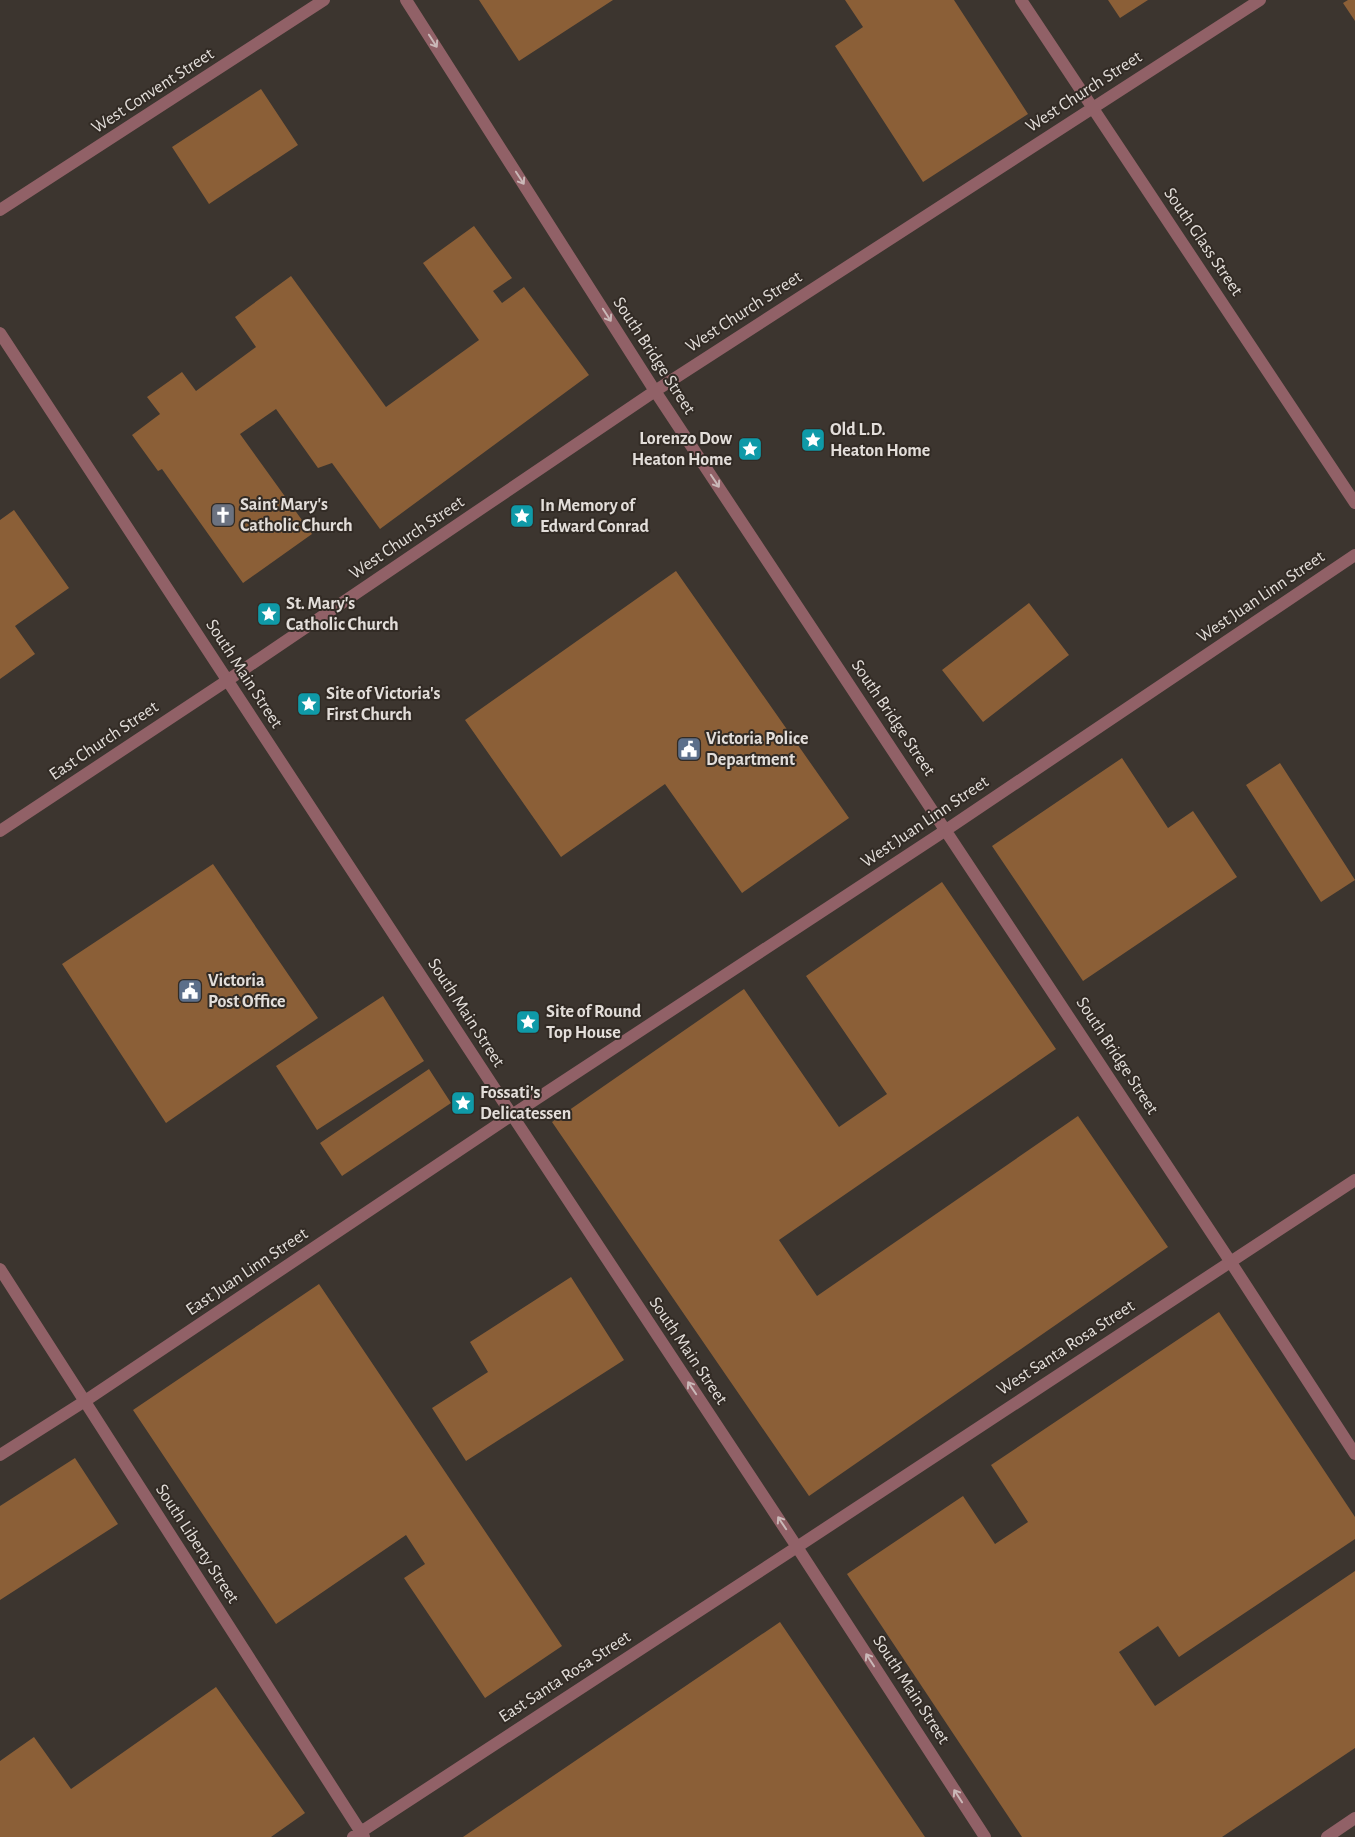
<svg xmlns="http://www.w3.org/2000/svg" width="1355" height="1837" viewBox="0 0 1355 1837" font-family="'Alegreya Sans',sans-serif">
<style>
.building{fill:#8b5f37}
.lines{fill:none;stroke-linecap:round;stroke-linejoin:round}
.minor{stroke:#916167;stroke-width:12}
.oneway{stroke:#cab8b8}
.labels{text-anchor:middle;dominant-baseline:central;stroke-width:4;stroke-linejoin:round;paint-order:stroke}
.street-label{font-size:18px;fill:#e3deda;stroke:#322b25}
.poi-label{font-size:18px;font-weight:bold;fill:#e3deda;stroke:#322b25;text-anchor:start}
</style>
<rect width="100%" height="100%" fill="#3c352f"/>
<!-- building -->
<path class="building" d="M479,0H613L519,61Z
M845,0H954L1028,114L923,182L835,46L863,27Z
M1108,0H1148L1120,18Z
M1348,0H1355V21L1343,3Z
M261,89L298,145L209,204L172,147Z
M474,226L512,278L493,291L502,303L524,287L589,375L380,529L332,463L318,468L276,409L240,434L312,534L243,583L162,469L158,471L132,435L160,414L147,397L182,372L196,391L256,347L235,317L291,276L386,407L479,340L423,263Z
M14,510L69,588L15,626L35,654L0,679V520Z
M676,571L849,818L742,893L665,784L561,857L465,720Z
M1029,603L1069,655L983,722L942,670Z
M1122,758L1168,828L1193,811L1237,877L1083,981L992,846Z
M1280,763L1355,880L1321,902L1246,785Z
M213,864L318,1018L166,1123L62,964Z
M942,882L1056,1049L779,1240L817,1296L1078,1116L1168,1247L809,1496L552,1122L744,989L839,1127L887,1094L806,976Z
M383,996L424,1061L317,1130L276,1066Z
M429,1069L451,1103L342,1176L320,1143Z
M571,1277L624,1360L466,1461L432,1408L488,1372L470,1342Z
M319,1284L562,1646L485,1698L404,1578L425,1564L406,1535L276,1624L133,1410Z
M1219,1312L1355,1517V1539L1179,1657L1158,1626L1119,1652L1155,1706L1355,1571V1748L1222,1837H1022L847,1574L963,1496L995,1544L1028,1522L991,1465Z
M75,1458L118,1524L0,1600V1506Z
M780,1622L925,1837H463Z
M216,1687L305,1813L271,1837H0V1761L34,1737L71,1789Z"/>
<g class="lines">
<!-- minor -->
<path class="minor" d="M406,0L655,391L1230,1261L1355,1454
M1021,0L1355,503
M0,210L324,0
M0,333L512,1115L797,1547L985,1837
M0,831L228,680L655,391L1260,0
M0,1269L364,1837
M0,1455L85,1401L512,1115L946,830L1355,555
M353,1837L797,1547L1355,1180
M1327,1837L1355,1818"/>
</g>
<!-- one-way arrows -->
<defs><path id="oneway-shaft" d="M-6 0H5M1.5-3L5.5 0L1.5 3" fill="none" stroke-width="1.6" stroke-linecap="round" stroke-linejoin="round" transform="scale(1.25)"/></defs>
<g class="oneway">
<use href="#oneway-shaft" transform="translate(433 41) rotate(57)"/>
<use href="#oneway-shaft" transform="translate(520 178) rotate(57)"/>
<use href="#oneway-shaft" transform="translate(607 315) rotate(57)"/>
<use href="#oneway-shaft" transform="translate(715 481) rotate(56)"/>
<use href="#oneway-shaft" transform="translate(692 1388) rotate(-124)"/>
<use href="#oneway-shaft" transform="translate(782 1523) rotate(-124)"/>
<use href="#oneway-shaft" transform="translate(870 1660) rotate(-123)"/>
<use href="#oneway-shaft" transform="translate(958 1796) rotate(-123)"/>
</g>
<!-- icons -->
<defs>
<symbol id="sight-square" viewBox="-11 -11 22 22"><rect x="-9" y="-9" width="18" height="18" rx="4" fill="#0f9aa8" stroke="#322b25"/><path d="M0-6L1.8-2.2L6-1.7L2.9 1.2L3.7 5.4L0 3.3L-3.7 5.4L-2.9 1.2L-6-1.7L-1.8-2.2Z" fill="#fff"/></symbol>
<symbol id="church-square" viewBox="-11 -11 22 22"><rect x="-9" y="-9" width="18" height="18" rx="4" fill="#6b7280" stroke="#322b25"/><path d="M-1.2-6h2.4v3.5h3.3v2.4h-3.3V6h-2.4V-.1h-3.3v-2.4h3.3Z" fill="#fff"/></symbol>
<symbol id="civic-square" viewBox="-11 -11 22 22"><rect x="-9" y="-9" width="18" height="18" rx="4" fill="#5c6f8a" stroke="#322b25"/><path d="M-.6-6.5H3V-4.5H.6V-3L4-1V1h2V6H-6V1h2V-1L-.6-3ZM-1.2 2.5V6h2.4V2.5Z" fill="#fff"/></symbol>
</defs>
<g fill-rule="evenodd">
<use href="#sight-square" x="799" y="426" width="28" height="28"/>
<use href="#sight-square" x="736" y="435" width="28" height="28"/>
<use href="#church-square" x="209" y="501" width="28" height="28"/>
<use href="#sight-square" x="508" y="502" width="28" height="28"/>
<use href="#sight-square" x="255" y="600" width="28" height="28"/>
<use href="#sight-square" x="295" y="690" width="28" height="28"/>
<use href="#civic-square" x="675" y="735" width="28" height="28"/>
<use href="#civic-square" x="176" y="977" width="28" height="28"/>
<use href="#sight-square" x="514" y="1008" width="28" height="28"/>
<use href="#sight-square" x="449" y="1089" width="28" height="28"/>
</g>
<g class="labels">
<!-- street labels -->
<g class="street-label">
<text transform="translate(153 91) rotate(-33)">West Convent Street</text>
<text transform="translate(1084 92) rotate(-33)">West Church Street</text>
<text transform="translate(1203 242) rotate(56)">South Glass Street</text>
<text transform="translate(744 312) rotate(-33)">West Church Street</text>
<text transform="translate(654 356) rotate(57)">South Bridge Street</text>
<text transform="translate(407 538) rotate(-34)">West Church Street</text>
<text transform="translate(1261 597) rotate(-34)">West Juan Linn Street</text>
<text transform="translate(244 674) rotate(57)">South Main Street</text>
<text transform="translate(893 718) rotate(56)">South Bridge Street</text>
<text transform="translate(104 741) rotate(-34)">East Church Street</text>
<text transform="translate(925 822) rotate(-34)">West Juan Linn Street</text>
<text transform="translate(466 1013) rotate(57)">South Main Street</text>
<text transform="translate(1117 1056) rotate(57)">South Bridge Street</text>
<text transform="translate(247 1272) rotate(-34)">East Juan Linn Street</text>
<text transform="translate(1066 1348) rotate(-33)">West Santa Rosa Street</text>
<text transform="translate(688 1351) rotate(56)">South Main Street</text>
<text transform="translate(197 1544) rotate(57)">South Liberty Street</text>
<text transform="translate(565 1677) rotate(-33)">East Santa Rosa Street</text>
<text transform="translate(911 1690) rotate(57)">South Main Street</text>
</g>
<!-- poi labels -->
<g class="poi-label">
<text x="830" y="430">Old L.D.<tspan x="830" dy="21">Heaton Home</tspan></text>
<text x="732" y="439" text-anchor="end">Lorenzo Dow<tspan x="732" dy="21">Heaton Home</tspan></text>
<text x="240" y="505">Saint Mary's<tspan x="240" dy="21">Catholic Church</tspan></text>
<text x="540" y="506">In Memory of<tspan x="540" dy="21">Edward Conrad</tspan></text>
<text x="286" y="604">St. Mary's<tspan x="286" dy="21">Catholic Church</tspan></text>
<text x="326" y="694">Site of Victoria's<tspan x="326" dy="21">First Church</tspan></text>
<text x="706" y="739">Victoria Police<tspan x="706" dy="21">Department</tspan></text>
<text x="208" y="981">Victoria<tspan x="208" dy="21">Post Office</tspan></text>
<text x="546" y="1012">Site of Round<tspan x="546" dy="21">Top House</tspan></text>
<text x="480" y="1093">Fossati's<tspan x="480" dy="21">Delicatessen</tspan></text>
</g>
</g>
</svg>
